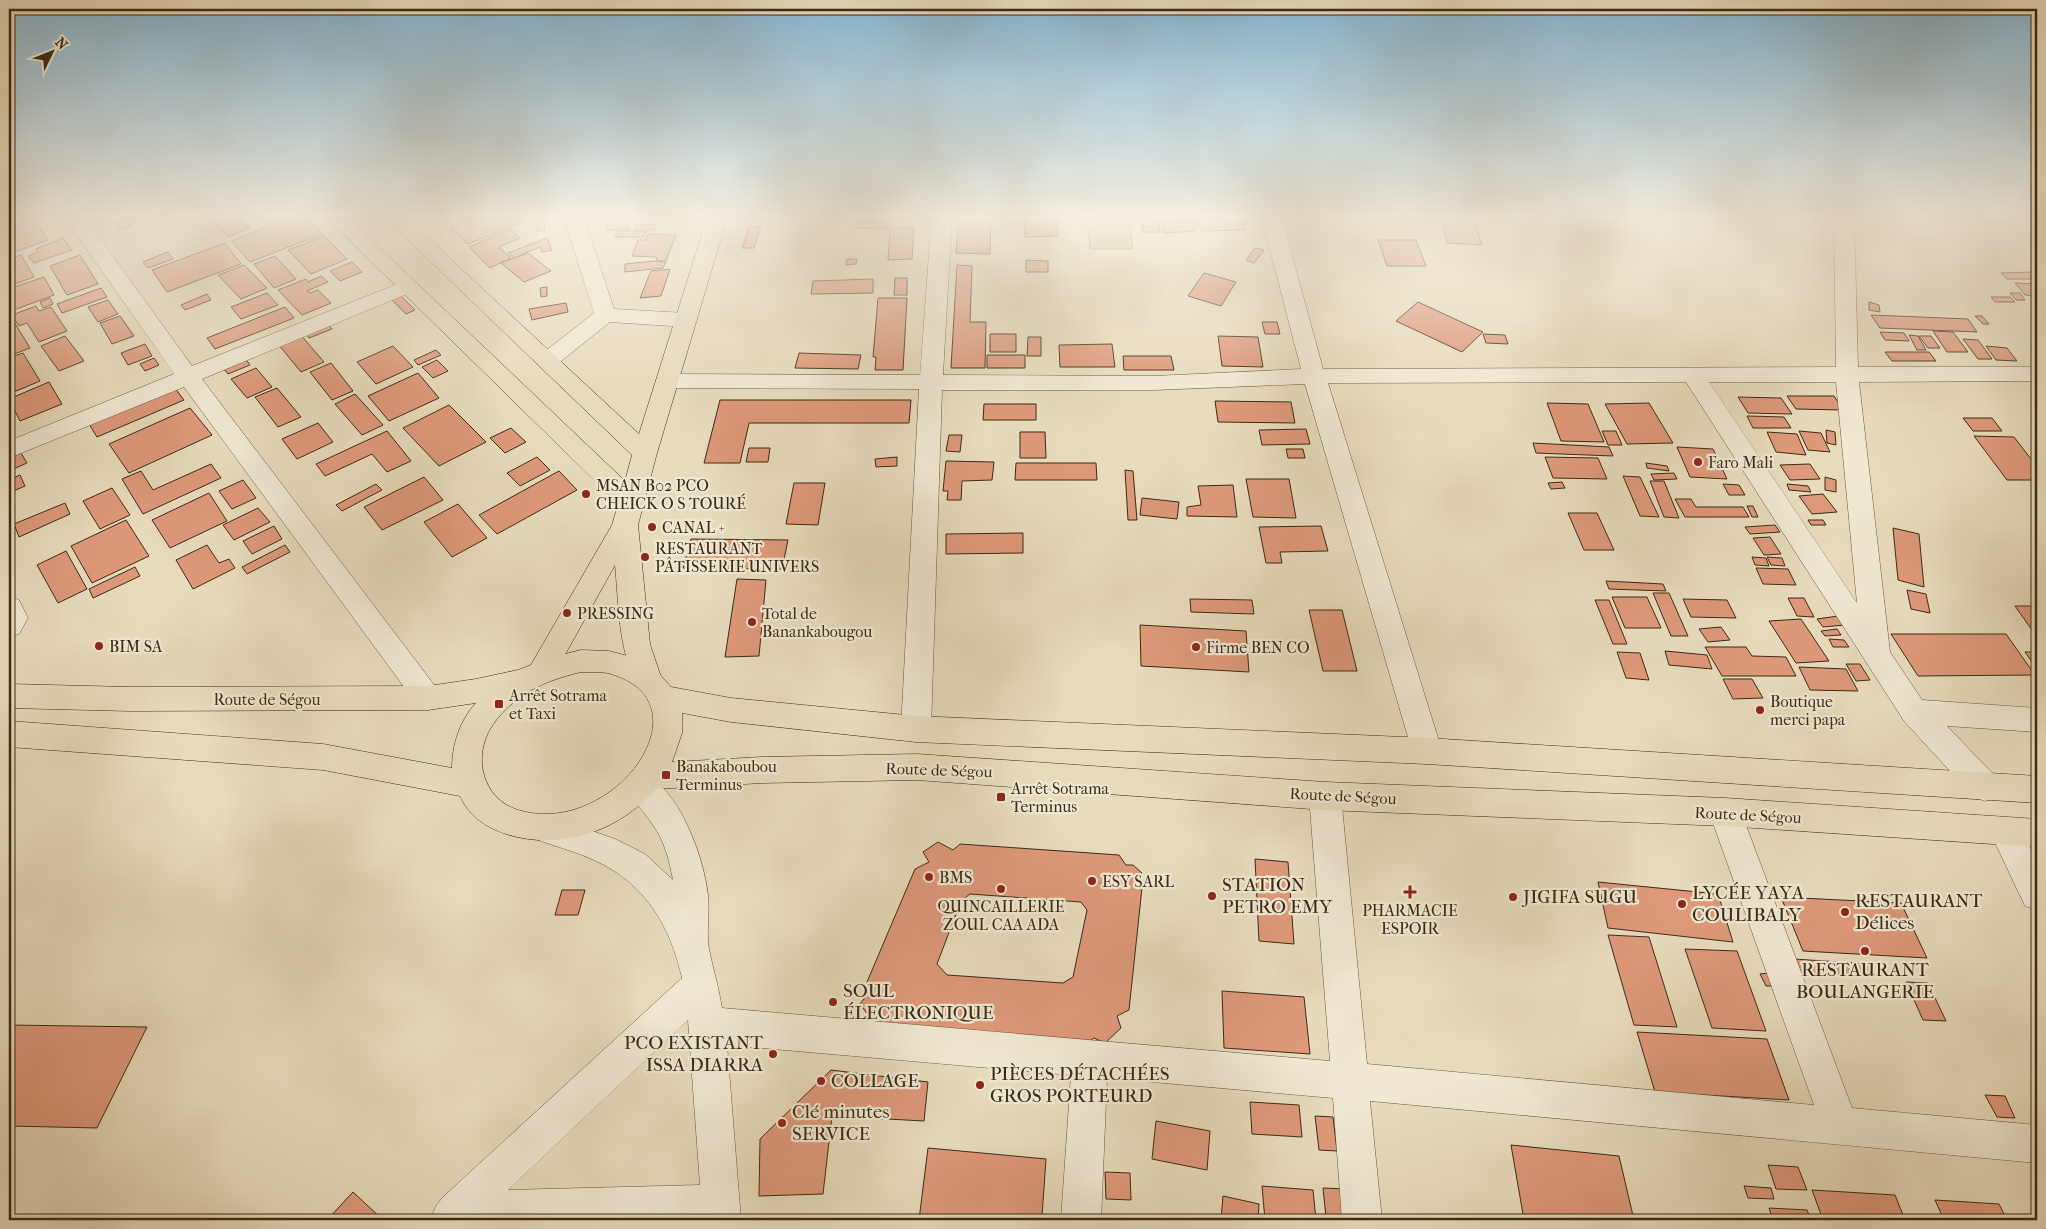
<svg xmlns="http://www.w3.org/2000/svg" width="2046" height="1229" viewBox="0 0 2046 1229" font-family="'IM FELL French Canon',serif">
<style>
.green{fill:#bcbe8c;stroke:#7c7450}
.building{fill:#de997b;stroke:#3b2b14;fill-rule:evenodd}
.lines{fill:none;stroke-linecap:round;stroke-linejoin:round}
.minor-casing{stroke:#66573e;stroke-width:1}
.major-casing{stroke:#3b2b14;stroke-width:1}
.highway-casing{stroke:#3b2b14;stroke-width:1}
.minor{fill:#f0e8d3;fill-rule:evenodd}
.major{fill:#e8dbbc;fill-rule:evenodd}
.highway{fill:#e8dbbc;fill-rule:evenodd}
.poi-dot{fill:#8f2418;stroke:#f0e8d3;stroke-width:2}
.labels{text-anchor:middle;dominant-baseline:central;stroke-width:4.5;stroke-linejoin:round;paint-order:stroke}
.poi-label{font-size:16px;fill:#3b2b14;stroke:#f0e8d3;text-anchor:start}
.street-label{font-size:16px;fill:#3b2b14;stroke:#f0e8d3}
.near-poi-label{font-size:19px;fill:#3b2b14;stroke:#f0e8d3;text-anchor:start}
</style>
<rect width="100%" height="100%" fill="#e8dbbc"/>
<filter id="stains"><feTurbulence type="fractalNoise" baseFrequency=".004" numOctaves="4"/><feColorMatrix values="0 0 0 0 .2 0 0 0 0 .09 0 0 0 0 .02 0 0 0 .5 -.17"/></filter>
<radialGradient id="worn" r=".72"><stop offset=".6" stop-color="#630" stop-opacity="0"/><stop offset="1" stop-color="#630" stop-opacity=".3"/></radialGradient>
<!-- green -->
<path class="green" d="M1087,215H1128L1133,249H1090Z"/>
<!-- building -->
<path class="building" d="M9,215H35L9,224Z
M174,215H200L201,216L181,224Z
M223,215H237L250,228L228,237L212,220Z
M245,215H258L261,218L251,221Z
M298,215H304L322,234L250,262L231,241Z
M482,215H514L523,222L468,244L450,228Z
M603,215H625L630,230H607Z
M959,215H991L990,254L956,253Z
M1024,215H1056L1058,236L1025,237Z
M1142,215H1158L1160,232H1143Z
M1177,215H1242L1246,230L1201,231L1198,221H1177Z
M127,218L132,226L120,230L115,222Z
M34,219L48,240L9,254V228Z
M1441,220L1474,221L1482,245L1447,243Z
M544,221L545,230L538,231L536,223Z
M857,221L889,222L887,229L855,228Z
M1163,222L1196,224V231L1163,233Z
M637,224H657L655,230H634Z
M749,227H761L754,248H742Z
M914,227L912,259L888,260L890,228Z
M511,229L520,238L499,247L511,258L490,268L469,247Z
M619,231H646L644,237H615Z
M648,234L676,235L666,261H657L656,257L632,256L638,240H646Z
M324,236L347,259L311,274L288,250Z
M63,238L72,250L34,263L28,256L38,252L36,249Z
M547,238L552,250L542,252L540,247L514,258L508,253Z
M1378,240H1416L1426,266H1387Z
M225,243L241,264L167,292L152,270Z
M1255,248L1264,250L1254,263L1246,260Z
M168,252L173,259L148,268L143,262Z
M528,253L551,271L524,282L501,263Z
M21,255L34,277L9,286V259Z
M80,255L98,284L67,295L50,266Z
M275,256L296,279L274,288L254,264Z
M847,259H857L856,264L846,265Z
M1026,260L1048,261V272H1026Z
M654,261L666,262L663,268L625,272V264Z
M352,262L362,272L340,281L330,271Z
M244,265L267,288L241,299L218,275Z
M957,265L972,266L970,322H986L985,368H951Z
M670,269L661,296L640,298L651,271Z
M2032,272L2037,279H2007L2001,273Z
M1204,273L1236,282L1221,306L1188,296Z
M321,276L328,282L307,291L310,293L318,290L331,303L302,315L278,290L306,279L308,282Z
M44,277L54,295L14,310L9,300V289Z
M895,278H907V295H894Z
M873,279V293L811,294L813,281Z
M2015,283L2035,284L2037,287V296L2025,295Z
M547,287V296L541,297L540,288Z
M101,288L107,297L62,313L57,304Z
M267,293L278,305L241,319L231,307Z
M2010,293H2020L2025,300H2016Z
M207,294L211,300L185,310L181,305Z
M399,294L415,310L406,314L390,298Z
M1991,297H2010L2015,302H1995Z
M50,298L53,304L43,308L40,302Z
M878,298H907L903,370H875L876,357H873Z
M108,300L118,314L98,322L88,307Z
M1418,302L1483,332L1462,352L1396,321Z
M1869,302L1879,305L1880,312L1869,310Z
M566,303L568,312L532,320L529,309Z
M36,306L39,311L51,307L67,331L39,342L27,323L19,326L12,315Z
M285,307L294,318L215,349L207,338Z
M1871,315L1968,319L1977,332L1880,328Z
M120,316L134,336L112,344L100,323Z
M1975,316H1982L1989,324H1983Z
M13,320L30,348L9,356V322Z
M326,322L332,329L309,338L304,331Z
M1262,322H1277L1280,334H1265Z
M1933,331L1953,332L1968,352H1947Z
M1880,332L1904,333L1909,341L1885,340Z
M300,334L324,362L301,372L278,344Z
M990,334H1016V352H990Z
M1483,334L1505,335L1508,344L1486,343Z
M1909,335L1918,336L1926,350H1917Z
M65,336L84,361L59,371L41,346Z
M1218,336L1258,337L1263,367L1222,366Z
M1919,336H1931L1940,348H1928Z
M1028,337H1041V356H1027Z
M1963,339L1978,340L1992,359H1978Z
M145,344L152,356L128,365L121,353Z
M1112,344L1115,367H1060L1059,345Z
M393,346L413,367L376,384L357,362Z
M1986,346L2007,348L2017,361L1996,360Z
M436,350L441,355L418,365L414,360Z
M1885,352H1929L1936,361H1892Z
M23,353L40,381L9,394V358Z
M799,353L861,355L858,369L795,368Z
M987,355H1025V368H987Z
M1123,356H1171L1174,370H1124Z
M154,358L159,365L145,371L140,364Z
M245,358L250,365L228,374L223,368Z
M437,360L448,371L433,378L422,367Z
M331,363L353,391L332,400L310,372Z
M256,368L272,387L247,398L231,379Z
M418,373L439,398L389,421L368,396Z
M49,382L62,404L20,421L9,399Z
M174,387L184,400L97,437L89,424Z
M277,388L301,417L278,427L255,397Z
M355,394L383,425L362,435L335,404Z
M1787,396H1834L1843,410L1796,409Z
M1738,397L1781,398L1792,414L1748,413Z
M720,400H911L909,423H749L740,463H704Z
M1215,401L1291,402L1295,423L1218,422Z
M1547,403L1588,404L1604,442L1561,441Z
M1649,403L1673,443L1627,444L1605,404Z
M984,404H1036V420H983Z
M449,405L486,442L439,466L403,428Z
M190,408L212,435L129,473L109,444Z
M1747,416L1784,417L1791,428H1753Z
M1963,418H1992L2002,431H1973Z
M318,423L333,442L297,459L282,439Z
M511,428L526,442L505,453L490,438Z
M1306,429L1310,444L1262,445L1259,430Z
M1826,430L1835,432L1836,445L1827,443Z
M387,431L411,461L387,472L372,454L325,476L316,464Z
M1602,431H1616L1622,445H1608Z
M1799,431L1821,433L1830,452L1808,450Z
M1020,432H1045L1046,458H1020Z
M1767,432L1797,434L1806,455L1776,452Z
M949,435H962L960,452L946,451Z
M1974,436L2014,437L2031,459H2037V480H2007Z
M1533,443L1609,447L1613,456L1536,453Z
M1677,447L1713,449L1727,479L1690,477Z
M749,448H770L768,462H746Z
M1286,449H1303L1305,458H1288Z
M21,453L27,463L9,471V458Z
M537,457L550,470L520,486L507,473Z
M897,457V466L876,467L875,459Z
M1545,457L1598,458L1607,479L1553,478Z
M946,461L994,462L992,480L962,481L961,500H947L948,491H943Z
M1016,463H1096L1097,480H1015Z
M1646,463L1667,466L1669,471L1647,468Z
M211,464L221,478L143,514L122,479L141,471L153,490Z
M1810,464L1820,479L1790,480L1780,465Z
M1125,470L1133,471L1137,520H1128Z
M559,471L577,490L497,534L479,515Z
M1674,473L1677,479L1654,480L1651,474Z
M20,475L25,486L9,493V480Z
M1623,476L1640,477L1659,517L1640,516Z
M424,477L443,500L382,530L364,507Z
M1825,477L1836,480V492L1825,490Z
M1246,479H1289L1296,518L1253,517Z
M243,480L256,498L232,509L219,491Z
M1650,481H1664L1679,518L1664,517Z
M1562,482L1565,488L1551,489L1548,483Z
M794,483H825L818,525L786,524Z
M376,484L382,490L342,511L336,505Z
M1723,484L1739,485L1745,495H1729Z
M1787,484L1808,486L1811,492L1789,490Z
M1233,485L1237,517L1187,516V507L1201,505L1198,486Z
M112,488L130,515L100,529L83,501Z
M209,493L227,521L170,548L152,520Z
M1823,494L1837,512L1812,514L1799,496Z
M1142,498L1179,502L1177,519L1140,515Z
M1675,499H1691L1696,507H1743L1749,517H1685Z
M65,503L70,514L19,537L14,524Z
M458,504L487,538L452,557L424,522Z
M1747,506H1753L1758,517H1752Z
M258,508L270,522L234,540L223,525Z
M1568,513H1597L1614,550H1584Z
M126,520L149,556L92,583L71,546Z
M1808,520H1823L1826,525H1811Z
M1775,525L1780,532L1750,534L1745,527Z
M274,526L282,539L252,554L243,541Z
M1321,526L1328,551L1280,552L1282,563H1266L1259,527Z
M1893,528L1919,534L1924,587L1898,580Z
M1023,533V553L946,554V534Z
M1770,537L1781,554L1764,555L1753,538Z
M691,539L788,540L782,569L683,568Z
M207,545L219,563L229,559L235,568L193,589L176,560Z
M285,545L290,552L247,574L242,567Z
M66,551L87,589L58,603L37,565Z
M1752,557L1766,558L1769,566L1755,565Z
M1767,557L1782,558L1785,566L1771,565Z
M135,567L140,576L93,598L89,589Z
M1756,568L1788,569L1796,585L1763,584Z
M737,579L766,580L759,656L725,657Z
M1606,581L1663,584L1666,591L1609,589Z
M1907,590L1926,594L1930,613L1911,609Z
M1653,593H1669L1688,636H1671Z
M1612,597H1647L1661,628H1625Z
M1788,598H1804L1814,617L1797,616Z
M1190,599L1252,600L1254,614L1191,612Z
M1683,599L1727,600L1736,618L1691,617Z
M1595,600H1609L1627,644H1613Z
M2015,606H2037V633H2034Z
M1309,610H1342L1357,671H1323Z
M1838,616L1845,625L1823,627L1817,619Z
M1801,619L1829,661L1796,663L1769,621Z
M1140,625L1246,631L1249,672L1141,666Z
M1721,627L1730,640L1708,642L1699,629Z
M1837,629L1841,635L1825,636L1821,631Z
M1891,634H2006L2035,675L1918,676Z
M1829,639L1844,640L1849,647H1833Z
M1705,647H1746L1752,656L1786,657L1796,676H1722Z
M1665,651L1707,655L1712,669L1669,665Z
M1617,652L1640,653L1649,680L1626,678Z
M2025,652H2037V669Z
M1846,664H1860L1870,680L1856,681Z
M1799,667L1846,669L1858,691L1810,690Z
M1723,679H1752L1763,698L1733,699Z
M938,842L953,850L960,844L1119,855L1126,865H1133L1142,873L1136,881L1142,888L1129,1010L1117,1016L1121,1028L1105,1043L1094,1038L1082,1046L887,1028L879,1018L871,1019L860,1004L870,991L867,982L915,869L929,862L923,852ZM970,894L1081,902L1087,910L1073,977L1063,983L947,975L937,964L961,901Z
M1255,859L1288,862L1294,944L1259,941Z
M1598,882L1718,894L1733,942L1608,928Z
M562,890H585L578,915H555Z
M1781,897L1901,903L1927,958L1803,951Z
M1608,935L1649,937L1677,1027L1634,1025Z
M1685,949L1737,951L1766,1031L1712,1028Z
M1794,959L1871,964L1876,976L1798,972Z
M1769,973L1774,986H1766L1760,974Z
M1906,982L1928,983L1946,1021L1923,1020Z
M1222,991L1304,997L1310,1054L1224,1048Z
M9,1025L147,1027L97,1128L9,1126Z
M1637,1032L1767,1039L1789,1100L1655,1092Z
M831,1070L928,1082L924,1121L832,1116L823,1194L759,1196L760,1139Z
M1985,1095L2005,1096L2015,1118L1997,1117Z
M1250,1102L1299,1105L1302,1137L1252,1134Z
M1315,1116L1333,1117L1337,1151L1319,1150Z
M1156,1121L1210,1131L1207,1170L1152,1159Z
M1511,1145L1619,1156L1634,1220H1524Z
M928,1148L1046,1159L1042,1216L1030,1215V1220H919Z
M1768,1165L1798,1167L1807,1190L1776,1189Z
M1105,1172L1130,1173L1131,1200L1106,1199Z
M1262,1186L1313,1190L1316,1220H1265Z
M1744,1186L1771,1188L1774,1199L1748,1198Z
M1323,1188L1346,1189L1350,1218L1326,1217Z
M1812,1190L1895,1195L1905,1220H1823Z
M353,1192L383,1220H327Z
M1223,1196L1259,1204L1258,1220H1221Z
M1935,1200L1999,1204L2007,1220H1944Z
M1769,1208L1807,1210L1811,1220H1773Z"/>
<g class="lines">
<defs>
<path id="minor" d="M63,215H83L192,366L400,283L407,281L414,283L418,287L414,291L202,379L438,690L443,698L438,706L428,710L418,706L184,387L9,458V441L174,374Z
M563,215H583L614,309L686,313L694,315L697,320L694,325L686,327L610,322L555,366L547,368L539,366L536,361L539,356L594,313Z
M932,215H952L943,375L1154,376L1301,369L1261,215H1281L1323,369L1836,367L1834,215H1854L1858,367H2037V381L1859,382L1890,652L1922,700L2037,708V732L1947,726L1996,777L2000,787L1996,797L1985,801L1974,797L1904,721L1686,382L1328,383L1442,751L1438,760L1427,764L1416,760L1412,751L1305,384L1154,390H942L931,729L927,738L916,742L905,738L901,729L919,389L667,388L659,386L656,381L659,376L667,374L920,375ZM1709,382H1836L1857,603Z
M9,596L19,600L28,618L19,634L9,637Z
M641,773C679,786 704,858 708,895C710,913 706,932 709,949C713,969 719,988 722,1008L1330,1061L1309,796L1314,786L1325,782L1336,786L1341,796L1367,1064L1814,1105L1709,812L1714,802L1725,798L1736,802L1741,812L1852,1108L2037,1125V1163L1370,1101L1382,1220H1342L1333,1098L1107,1078L1101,1220H1061L1071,1075L727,1045L741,1220H430L436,1206L443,1197L682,978C670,925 645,883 594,860C575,851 553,846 533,838L528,828L533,818L544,814L615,839L645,854L673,880C669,860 665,842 653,825C644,811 632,801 626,786L630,776ZM688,1020L700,1185L508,1190Z
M2006,818L2017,822L2037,861V910L2025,906L1990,832L1995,822Z"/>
<path id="major" d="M324,215H345L625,481L632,455L382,215H403L639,434L708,215H728L657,453L638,525L650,644L661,677L657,685L647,689L637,685C618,648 619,606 615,565L552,678L542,682L532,678L528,670L612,525L618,504Z"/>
<path id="highway" d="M581,650L609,651L628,656L654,668L671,687L731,698L916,716L1427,738L2037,776V803L1427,764L916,742L731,722L682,713V733L672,762L762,757L917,754L1325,782L1725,798L2037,819V847L1725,826L1325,810L917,780L762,783L656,789C618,832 560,851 506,834C485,827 469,816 460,796L323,770L9,747V721L323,744L452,768C452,745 460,720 476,703L428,710L130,711L9,708V684L130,687L428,686L476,679L518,670L546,659ZM581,672C591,673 602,671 611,674C712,704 612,839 518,810C482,799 472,756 492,726C498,716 507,708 515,701C535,685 557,678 581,672Z"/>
</defs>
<!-- minor casing -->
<use href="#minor" class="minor-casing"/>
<!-- major casing -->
<use href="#major" class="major-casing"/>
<!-- highway casing -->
<use href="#highway" class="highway-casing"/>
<!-- minor -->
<use href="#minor" class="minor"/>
<!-- major -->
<use href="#major" class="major"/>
<!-- highway -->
<use href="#highway" class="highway"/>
</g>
<!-- sky -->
<linearGradient id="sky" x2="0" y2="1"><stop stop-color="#87b7d3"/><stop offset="0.56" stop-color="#f5efe1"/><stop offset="1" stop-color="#f5efe1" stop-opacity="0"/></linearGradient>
<rect width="2046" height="387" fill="url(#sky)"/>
<!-- markers -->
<g class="poi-dot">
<circle cx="1698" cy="462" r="5"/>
<circle cx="586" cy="494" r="5"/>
<circle cx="652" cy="527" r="5"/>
<circle cx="645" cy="557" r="5"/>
<circle cx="567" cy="613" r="5"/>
<circle cx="752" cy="622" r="5"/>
<circle cx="99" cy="646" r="5"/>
<circle cx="1196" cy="647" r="5"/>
<rect x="494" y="699" width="10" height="10" rx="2.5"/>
<circle cx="1760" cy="710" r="5"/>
<rect x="661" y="770" width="10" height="10" rx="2.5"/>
<rect x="996" y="792" width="10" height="10" rx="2.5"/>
<circle cx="929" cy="877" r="5"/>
<circle cx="1092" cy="881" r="5"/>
<circle cx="1001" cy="889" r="5"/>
<path d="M1407.5 884.5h5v5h5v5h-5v5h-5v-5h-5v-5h5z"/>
<circle cx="1212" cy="896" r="5"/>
<circle cx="1513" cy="897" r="5"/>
<circle cx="1682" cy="904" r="5"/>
<circle cx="1845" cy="912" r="5"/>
<circle cx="1865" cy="951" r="5"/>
<circle cx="833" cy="1002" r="5"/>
<circle cx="773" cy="1054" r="5"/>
<circle cx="821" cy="1081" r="5"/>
<circle cx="980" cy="1085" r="5"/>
<circle cx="782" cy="1123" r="5"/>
</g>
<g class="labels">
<!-- poi labels -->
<g class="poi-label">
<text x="1708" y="462">Faro Mali</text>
<text x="596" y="485">MSAN B02 PCO<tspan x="596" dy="18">CHEICK O S TOURÉ</tspan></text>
<text x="662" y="527">CANAL +</text>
<text x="655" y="548">RESTAURANT<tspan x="655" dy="18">PÂTISSERIE UNIVERS</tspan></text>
<text x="577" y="613">PRESSING</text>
<text x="762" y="613">Total de<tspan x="762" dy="18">Banankabougou</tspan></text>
<text x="109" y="646">BIM SA</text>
<text x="1206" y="647">Firme BEN CO</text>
<text x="509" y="695">Arrêt Sotrama<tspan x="509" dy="18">et Taxi</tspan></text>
<text x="1770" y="701">Boutique<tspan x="1770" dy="18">merci papa</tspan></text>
<text x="676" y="766">Banakaboubou<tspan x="676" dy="18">Terminus</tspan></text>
<text x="1011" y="788">Arrêt Sotrama<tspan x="1011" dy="18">Terminus</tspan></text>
<text x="939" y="877">BMS</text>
<text x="1102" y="881">ESY SARL</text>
<text x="1001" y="906" text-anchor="middle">QUINCAILLERIE<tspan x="1001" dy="18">ZOUL CAA ADA</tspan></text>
<text x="1410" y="910" text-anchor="middle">PHARMACIE<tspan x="1410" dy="18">ESPOIR</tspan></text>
</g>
<!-- street labels -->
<g class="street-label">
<text x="267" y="699">Route de Ségou</text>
<text transform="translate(939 770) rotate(2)">Route de Ségou</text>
<text transform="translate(1343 796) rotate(3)">Route de Ségou</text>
<text transform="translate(1748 815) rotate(3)">Route de Ségou</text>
</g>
<!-- near-poi labels -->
<g class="near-poi-label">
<text x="1222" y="885">STATION<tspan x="1222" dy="22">PETRO EMY</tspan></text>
<text x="1692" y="893">LYCÉE YAYA<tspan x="1692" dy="22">COULIBALY</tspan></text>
<text x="1523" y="897">JIGIFA SUGU</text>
<text x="1855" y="901">RESTAURANT<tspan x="1855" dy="22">Délices</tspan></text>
<text x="1865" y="970" text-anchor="middle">RESTAURANT<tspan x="1865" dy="22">BOULANGERIE</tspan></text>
<text x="843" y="991">SOUL<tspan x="843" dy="22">ÉLECTRONIQUE</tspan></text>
<text x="763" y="1043" text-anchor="end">PCO EXISTANT<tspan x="763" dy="22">ISSA DIARRA</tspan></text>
<text x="990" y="1074">PIÈCES DÉTACHÉES<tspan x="990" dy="22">GROS PORTEURD</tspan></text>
<text x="831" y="1081">COLLAGE</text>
<text x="792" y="1112">Clé minutes<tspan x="792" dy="22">SERVICE</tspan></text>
</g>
</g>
<!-- margin -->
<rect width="2046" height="1229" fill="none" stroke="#e8dbbc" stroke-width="30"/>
<rect x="10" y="10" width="2026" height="1209" fill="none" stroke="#3b2b14" stroke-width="2.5"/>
<rect x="15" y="15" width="2016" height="1199" fill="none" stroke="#3b2b14"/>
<!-- north arrow -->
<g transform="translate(52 52) rotate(47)" stroke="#f0e8d3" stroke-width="4" paint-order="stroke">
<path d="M0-4L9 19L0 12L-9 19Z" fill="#3b2b14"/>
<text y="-8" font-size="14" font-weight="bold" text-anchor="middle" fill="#3b2b14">N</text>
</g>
<rect width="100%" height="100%" filter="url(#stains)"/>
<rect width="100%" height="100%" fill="url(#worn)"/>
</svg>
